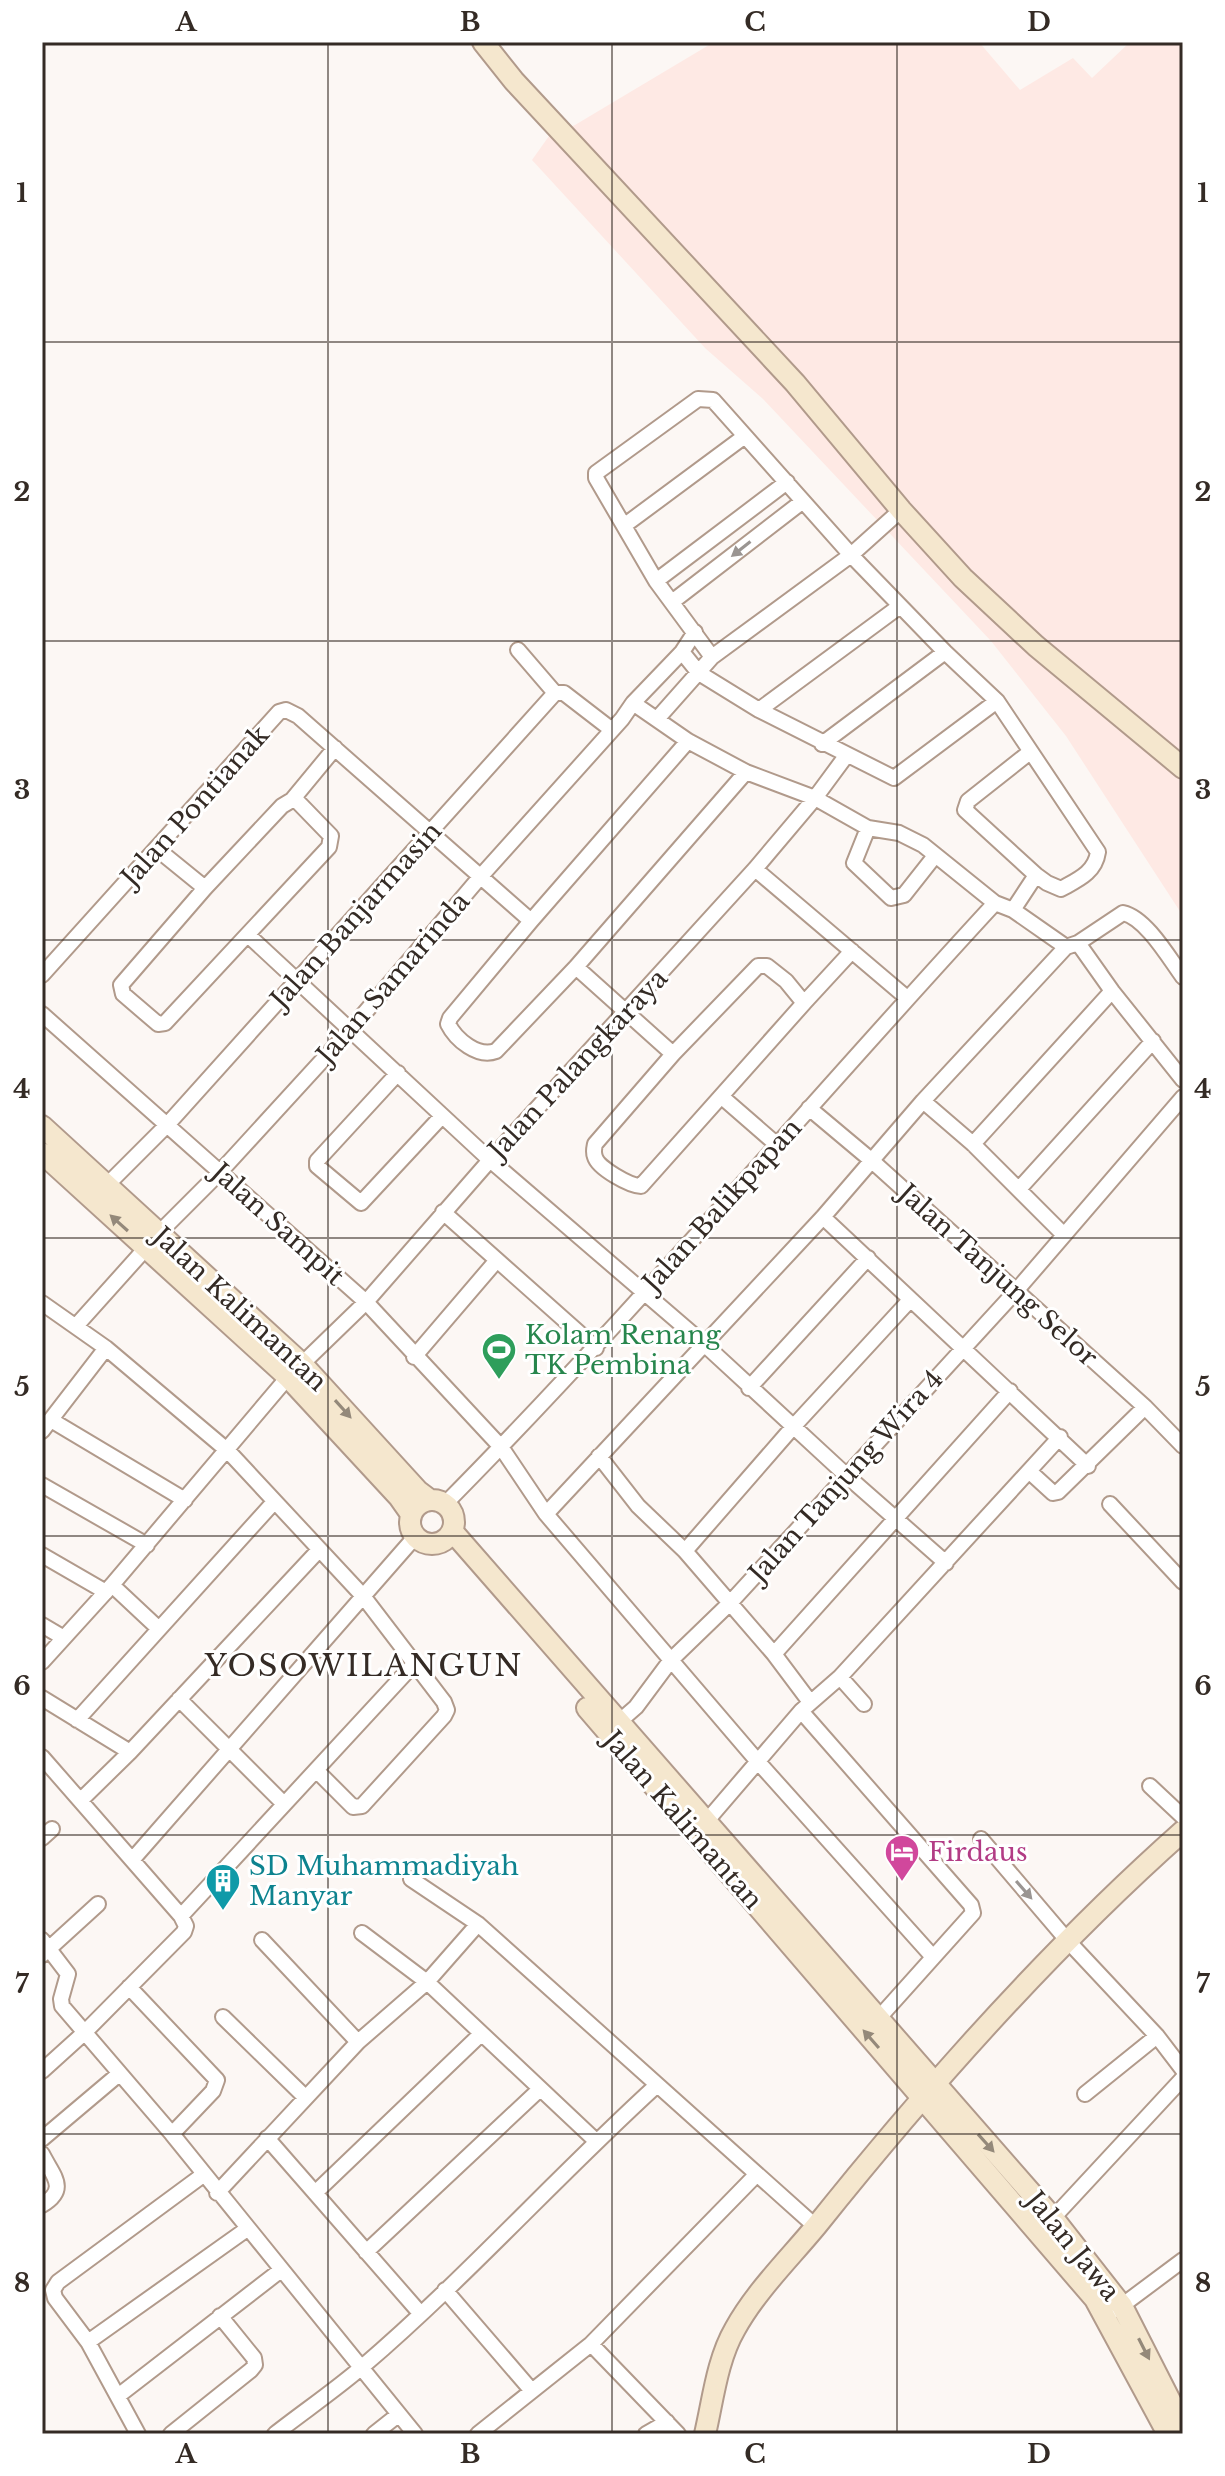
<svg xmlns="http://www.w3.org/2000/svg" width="1225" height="2476" viewBox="0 0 1225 2476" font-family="'Libre Baskerville',serif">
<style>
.industrial{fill:#fee9e4}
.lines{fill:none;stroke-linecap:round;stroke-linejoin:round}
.minor-casing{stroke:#b19a8b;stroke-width:18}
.secondary-casing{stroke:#b19a8b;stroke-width:24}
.minor{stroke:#fff;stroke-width:14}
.secondary{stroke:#f5e7ce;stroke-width:20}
.oneway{fill:#9a9592}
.oneway2{fill:#94897a}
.grid{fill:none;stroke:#342b25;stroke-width:2;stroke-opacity:0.55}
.labels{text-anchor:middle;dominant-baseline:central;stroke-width:6;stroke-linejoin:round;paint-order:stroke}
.street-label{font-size:26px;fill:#342b25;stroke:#fff}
.leisure-label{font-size:26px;fill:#27864d;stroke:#fff;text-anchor:start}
.hotel-label{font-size:26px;fill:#b23c85;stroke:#fff;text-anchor:start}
.culture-label{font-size:26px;fill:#0d838f;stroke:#fff;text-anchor:start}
.quarter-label{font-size:30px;letter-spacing:2px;fill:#342b25;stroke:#fff}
.neatline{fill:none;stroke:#342b25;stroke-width:3}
.grid-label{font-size:26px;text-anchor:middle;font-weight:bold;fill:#342b25}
</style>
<rect width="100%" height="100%" fill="#fcf7f4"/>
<!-- industrial -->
<path class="industrial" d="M714,42H979L1020,90L1073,58L1092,78L1130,42H1183V916L1066,736L991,641L763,399L705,348L532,160L549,136L575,125Z"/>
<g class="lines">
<defs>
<path id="minor" d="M625,525L745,436
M656,581L787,482
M672,602L803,501
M518,650L555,693
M682,652L699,673L759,710L894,778L997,701
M712,657L656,581L596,478V473L698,399L713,400L851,555L945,652L997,701L1098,852C1095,873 1077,880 1061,889L1047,883L1036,875L965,810L968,801L1030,752
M633,703L682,652L695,632
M759,710L900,606
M657,719L712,657L851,555L901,510
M688,741L531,921L450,1018L448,1024C456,1040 478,1058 496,1051L576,967L746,772
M822,744L945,652
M292,800L298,802L331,836L329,847L165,1023L158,1024L123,994L121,985L205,888L282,806Z
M292,800L335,748
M868,828L854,863L891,898L904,895L934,857
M157,849L205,888
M755,869L907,998
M1013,910L1036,875
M248,935L490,1160L703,1343L847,1476L946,1563
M1078,943L1112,991L1183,1080
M758,966H767L786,981L804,1003L641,1186C630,1186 598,1168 595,1157C593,1152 594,1149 595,1144L673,1054Z
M576,967L673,1054
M42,975L279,712L286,710L298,716L531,921
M804,1003L852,951
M42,1014L366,1302L501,1447L546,1514L759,1763L933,1957
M398,1073L317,1161V1166L361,1203L442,1116
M722,1097L776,1144
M923,1101L973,1144L1063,1234
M809,1108L871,1160L1145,1407L1183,1446
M973,1144L1112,991
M107,1185L167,1125L555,693H564L612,730
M1019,1189L1153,1041
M443,1212L596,1348
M823,1217L1088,1466
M159,1233L220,1172L351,1029L481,876L622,719L633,703L688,741L746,772L815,798L868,828L899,833L923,845L995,903L1013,910L1066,947
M42,1303L106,1348L228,1451L363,1596L444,1702L447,1710L444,1716L362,1806L353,1807L316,1770
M76,1326L146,1248
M414,1357L497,1260
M302,1364L366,1302L490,1160L755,869L815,798L846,756
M749,1388L868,1258
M51,1420L185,1500
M42,1431L106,1348
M599,1456L638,1506L685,1551L774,1654L810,1702
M1030,1472L1053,1493L1058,1492L1145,1407
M42,1485L147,1545
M445,1504C636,1311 811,1102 995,903
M1110,1504L1183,1582
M546,1514L823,1217L923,1101L1066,947L1078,943L1123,913C1146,918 1169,958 1183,977
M685,1551L793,1427L910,1300
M42,1555L106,1592
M112,1585L159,1629
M42,1625L64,1638
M774,1654L1010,1391
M42,1662L112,1585L288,1377
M840,1677L864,1704
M42,1698L130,1752
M179,1699L284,1804
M801,1711L971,1905L973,1913L877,2020
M77,1720L274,1502
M612,1728L636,1707L671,1660L730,1603L1016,1291L1183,1097
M42,1757L181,1916L186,1926L184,1932L84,2033L42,2071
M1150,1786L1183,1817
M81,1800L130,1752L318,1551
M705,1823L801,1711L840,1677L1060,1437
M42,1838L52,1829
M981,1839L1067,1940L1157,2036L1183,2070
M133,1859L415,1537
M411,1879L478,1924L815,2226
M181,1916L414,1664
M362,1933L427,1982L596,2141
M42,1940L68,1974L61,1999L62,2006L172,2134L415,2434
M262,1940L358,2042
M42,1955L98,1904
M129,1987L217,2080L213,2091L172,2134
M223,2017L305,2097
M1085,2094L1157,2036
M267,2138L420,2313
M42,2139L119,2074
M42,2154C53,2176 69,2189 42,2205
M217,2193L358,2042L427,1982L478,1924
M315,2193L481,2034
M1053,2218L1183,2078
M366,2252L540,2089
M445,2290L532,2391
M1116,2310L1183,2260
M88,2342L247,2229
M591,2344L678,2434
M118,2396L281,2270
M138,2434L88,2342L55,2298L53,2290L58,2282L203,2175
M171,2434L251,2370L255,2365L254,2358L220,2316
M275,2434C303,2412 334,2391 362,2367C465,2279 556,2177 657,2085
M374,2434L398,2415
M478,2434L591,2344L757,2174
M646,2434L667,2422"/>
<path id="secondary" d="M483,42L514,81L795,383L901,510L963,578L1036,646L1183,768
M42,1126L302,1364L418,1491L430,1500
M42,1153L288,1377L399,1497L411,1514
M410 1522a22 22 0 1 1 44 0a22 22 0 1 1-44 0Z
M453,1532L1053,2218L1122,2306L1183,2426
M587,1708L1095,2299L1168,2434
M705,2434C713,2400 717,2360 735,2329C756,2291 789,2259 817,2225C929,2085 1049,1950 1183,1831"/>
</defs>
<!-- minor casing -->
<use href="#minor" class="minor-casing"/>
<!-- secondary casing -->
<use href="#secondary" class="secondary-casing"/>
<!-- minor -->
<use href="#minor" class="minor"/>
<!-- secondary -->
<use href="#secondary" class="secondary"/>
</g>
<!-- one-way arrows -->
<defs><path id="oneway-solid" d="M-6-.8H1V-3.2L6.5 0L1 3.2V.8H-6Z" transform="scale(2)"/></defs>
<g class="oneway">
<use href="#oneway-solid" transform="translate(741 549) rotate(142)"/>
<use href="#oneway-solid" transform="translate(1024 1890) rotate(49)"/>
</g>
<g class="oneway2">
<use href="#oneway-solid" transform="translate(119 1223) rotate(-138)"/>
<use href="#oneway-solid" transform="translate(343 1409) rotate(48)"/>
<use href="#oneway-solid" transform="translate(871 2039) rotate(-131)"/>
<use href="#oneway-solid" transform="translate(986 2143) rotate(48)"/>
<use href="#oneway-solid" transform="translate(1144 2349) rotate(63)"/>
</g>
<!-- grid -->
<path class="grid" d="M328,42V2434M612,42V2434M897,42V2434M42,342H1183M42,641H1183M42,940H1183M42,1238H1183M42,1536H1183M42,1835H1183M42,2134H1183"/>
<!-- icons -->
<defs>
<symbol id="stadium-pin" viewBox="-11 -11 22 30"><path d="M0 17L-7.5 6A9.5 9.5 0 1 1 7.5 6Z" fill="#2e9e5b" stroke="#fff"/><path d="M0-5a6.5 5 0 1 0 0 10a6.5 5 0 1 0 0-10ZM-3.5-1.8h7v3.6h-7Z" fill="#fff"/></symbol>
<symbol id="hotel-pin" viewBox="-11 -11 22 30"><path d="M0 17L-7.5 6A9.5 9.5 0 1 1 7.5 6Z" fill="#d1479c" stroke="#fff"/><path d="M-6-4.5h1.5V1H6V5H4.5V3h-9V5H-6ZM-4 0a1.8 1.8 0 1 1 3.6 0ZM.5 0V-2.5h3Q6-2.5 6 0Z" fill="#fff"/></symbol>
<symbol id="building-pin" viewBox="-11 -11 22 30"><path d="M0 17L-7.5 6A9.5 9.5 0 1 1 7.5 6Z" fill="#0f9aa8" stroke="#fff"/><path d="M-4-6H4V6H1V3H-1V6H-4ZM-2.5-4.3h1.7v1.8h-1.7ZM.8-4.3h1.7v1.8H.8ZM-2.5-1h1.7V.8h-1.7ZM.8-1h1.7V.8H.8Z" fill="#fff"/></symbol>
</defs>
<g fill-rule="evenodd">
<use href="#stadium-pin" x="479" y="1330" width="40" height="54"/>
<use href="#hotel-pin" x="882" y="1832" width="40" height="54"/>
<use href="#building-pin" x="203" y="1861" width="40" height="54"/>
</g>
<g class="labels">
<!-- street labels -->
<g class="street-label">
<text transform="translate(195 806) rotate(-48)">Jalan Pontianak</text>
<text transform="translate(356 915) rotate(-48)">Jalan Banjarmasin</text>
<text transform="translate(393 978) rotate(-49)">Jalan Samarinda</text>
<text transform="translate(578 1064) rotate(-47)">Jalan Palangkaraya</text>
<text transform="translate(722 1205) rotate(-48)">Jalan Balikpapan</text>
<text transform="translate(278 1224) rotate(42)">Jalan Sampit</text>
<text transform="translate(998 1275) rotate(42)">Jalan Tanjung Selor</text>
<text transform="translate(240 1309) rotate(43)">Jalan Kalimantan</text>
<text transform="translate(846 1476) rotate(-48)">Jalan Tanjung Wira 4</text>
<text transform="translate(683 1820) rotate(49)">Jalan Kalimantan</text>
<text transform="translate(1073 2246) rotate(51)">Jalan Jawa</text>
</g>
<!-- leisure labels -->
<g class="leisure-label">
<text x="525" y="1335">Kolam Renang<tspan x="525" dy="30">TK Pembina</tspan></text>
</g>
<!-- hotel labels -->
<g class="hotel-label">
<text x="928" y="1852">Firdaus</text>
</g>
<!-- culture labels -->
<g class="culture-label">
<text x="249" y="1866">SD Muhammadiyah<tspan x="249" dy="30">Manyar</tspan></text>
</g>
<!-- quarter labels -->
<g class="quarter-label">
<text x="364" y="1665">YOSOWILANGUN</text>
</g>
</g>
<!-- border -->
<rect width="1225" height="2476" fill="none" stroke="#ffffff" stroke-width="88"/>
<rect x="44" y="44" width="1137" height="2388" class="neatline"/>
<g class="grid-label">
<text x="186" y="31">A</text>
<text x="470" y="31">B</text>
<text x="755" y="31">C</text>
<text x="1039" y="31">D</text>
<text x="22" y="202">1</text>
<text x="1203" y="202">1</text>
<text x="22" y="501">2</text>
<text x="1203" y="501">2</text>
<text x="22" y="799">3</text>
<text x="1203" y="799">3</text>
<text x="22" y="1098">4</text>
<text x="1203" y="1098">4</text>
<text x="22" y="1396">5</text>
<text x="1203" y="1396">5</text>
<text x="22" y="1695">6</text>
<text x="1203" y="1695">6</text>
<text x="22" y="1993">7</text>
<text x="1203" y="1993">7</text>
<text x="22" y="2292">8</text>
<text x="1203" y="2292">8</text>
<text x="186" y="2463">A</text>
<text x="470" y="2463">B</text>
<text x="755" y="2463">C</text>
<text x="1039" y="2463">D</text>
</g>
</svg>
